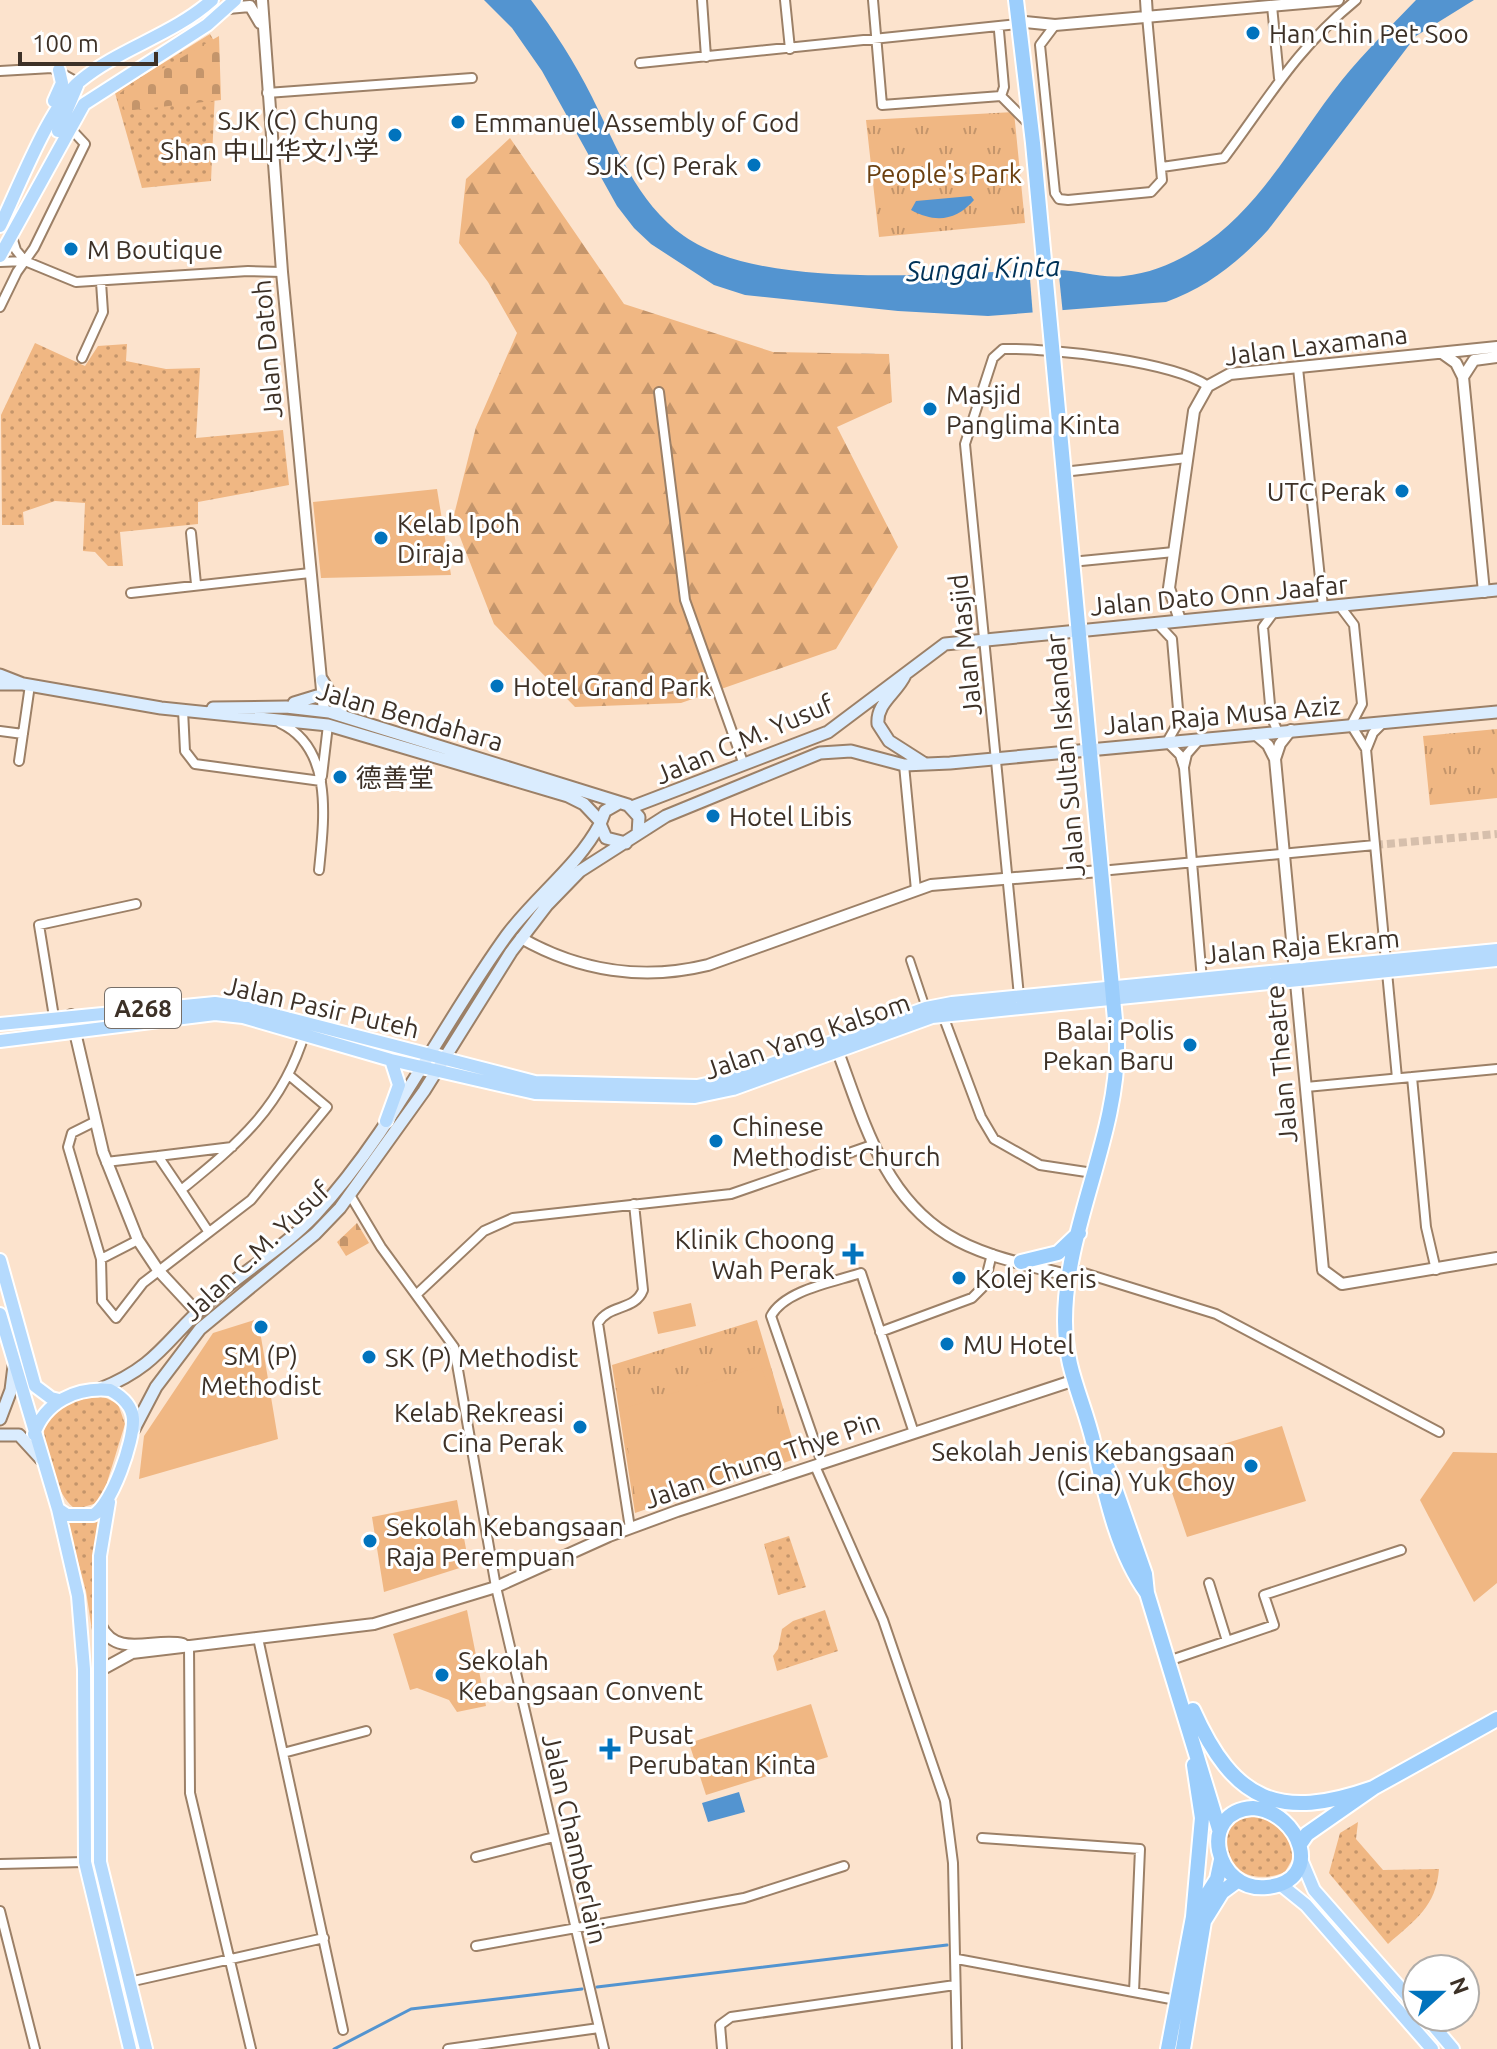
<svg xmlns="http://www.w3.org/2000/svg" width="1497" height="2049" viewBox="0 0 1497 2049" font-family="Ubuntu,'Noto Sans SC',sans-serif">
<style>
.grass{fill:url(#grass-dots)}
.forest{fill:url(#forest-firs)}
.cemetery{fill:url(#cemetery-stones)}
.park{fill:url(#park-tufts)}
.pitch{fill:#f0b783}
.water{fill:#5394d0}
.pier{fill:#fce3cd}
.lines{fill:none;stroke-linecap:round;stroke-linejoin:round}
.stream{stroke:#5394d0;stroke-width:3}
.minor-tunnel{stroke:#d6bfac;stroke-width:8;stroke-dasharray:8 4;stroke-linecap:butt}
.pedestrian-casing{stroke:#9c8067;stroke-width:10}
.minor-casing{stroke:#9c8067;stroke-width:12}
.tertiary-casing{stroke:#9c8067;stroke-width:14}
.secondary-casing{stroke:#9c8067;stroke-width:15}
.primary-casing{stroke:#fff;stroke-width:16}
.trunk-casing{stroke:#fff;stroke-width:18}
.pedestrian{stroke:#fff;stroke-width:6}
.minor{stroke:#fff;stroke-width:8}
.tertiary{stroke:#fff;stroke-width:10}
.secondary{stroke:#daecfe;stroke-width:11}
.primary{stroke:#b5dafd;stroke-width:12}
.trunk{stroke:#9ccefc;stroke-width:14}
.poi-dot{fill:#0173bd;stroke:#fff;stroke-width:3}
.labels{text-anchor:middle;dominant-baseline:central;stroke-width:6;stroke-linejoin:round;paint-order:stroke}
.shield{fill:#fff;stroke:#776f68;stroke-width:2}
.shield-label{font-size:24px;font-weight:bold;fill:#3d3127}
.poi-label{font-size:26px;fill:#3d3127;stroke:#fff;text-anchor:start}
.park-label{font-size:26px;fill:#6b4010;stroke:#fff}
.street-label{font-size:26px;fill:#3d3127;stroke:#fff}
.water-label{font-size:28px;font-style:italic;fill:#003258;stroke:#fff}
</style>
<defs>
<pattern id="grass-dots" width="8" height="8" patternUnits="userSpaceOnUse" patternTransform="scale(2)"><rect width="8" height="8" fill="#f0b783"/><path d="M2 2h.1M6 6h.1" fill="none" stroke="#c4956b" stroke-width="1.8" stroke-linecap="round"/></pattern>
<pattern id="forest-firs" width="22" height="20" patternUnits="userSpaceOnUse" patternTransform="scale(2)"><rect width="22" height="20" fill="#f0b783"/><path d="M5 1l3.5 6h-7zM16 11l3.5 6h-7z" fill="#c4956b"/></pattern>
<pattern id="cemetery-stones" width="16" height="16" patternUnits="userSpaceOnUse" patternTransform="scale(2)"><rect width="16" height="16" fill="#f0b783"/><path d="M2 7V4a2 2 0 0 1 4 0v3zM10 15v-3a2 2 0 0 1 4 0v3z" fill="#c4956b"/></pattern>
<pattern id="park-tufts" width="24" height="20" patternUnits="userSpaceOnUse" patternTransform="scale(2)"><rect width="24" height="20" fill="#f0b783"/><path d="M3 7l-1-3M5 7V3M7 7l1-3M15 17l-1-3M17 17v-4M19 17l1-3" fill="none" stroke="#c4956b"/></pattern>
</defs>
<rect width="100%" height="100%" fill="#fce3cd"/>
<!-- grass -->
<path class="grass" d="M210,34L217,46L211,181L142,188L115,93Z
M35,343L85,366L98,346L127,344L126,361L166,369L200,368L196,438L283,430L289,485L198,502V524L120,532L123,566H108L95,552L83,551L85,503L55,501L23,512L24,525H2L1,415Z
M100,1395L118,1404L125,1424L101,1502L76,1509C58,1501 36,1434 47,1417C58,1402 83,1400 100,1395Z
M66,1518L83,1522L99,1518L93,1637L86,1591Z
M789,1536L806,1587L778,1595L764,1544Z
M825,1610L838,1651L777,1671L773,1656L778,1649L782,1629L793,1621Z
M1263,1814L1292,1837L1294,1856L1285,1872C1244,1890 1207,1855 1234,1817Z
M1358,1822L1356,1839L1383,1870L1439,1869C1436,1907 1415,1920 1388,1944L1329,1873L1340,1833Z"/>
<!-- forest -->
<path class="forest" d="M510,138L624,304L773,352L889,354L892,402L837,427L898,547L836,649L681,703L575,707L494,624L453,519L476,427L517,333L488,282L459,243L466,179Z"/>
<!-- cemetery -->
<path class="cemetery" d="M219,36L221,100L125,111L120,93Z
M357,1223L369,1243L346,1256L337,1242Z"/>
<!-- park -->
<path class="park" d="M1014,112L1025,223L879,237L866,120Z
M1497,729V798L1430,805L1423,736Z
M757,1320L798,1458L635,1513L612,1365Z"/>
<!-- pitch -->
<path class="pitch" d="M437,489L451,575L321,578L313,502Z
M691,1303L696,1326L658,1334L653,1312Z
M258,1319L278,1439L139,1479L144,1436L213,1333Z
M761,1366L792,1455L637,1510L622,1409Z
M1282,1426L1306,1501L1187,1537L1162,1463Z
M1453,1452L1497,1453V1583L1474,1602L1420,1500Z
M457,1500L469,1565L384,1592L372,1517Z
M467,1610L486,1706L457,1712L449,1700L417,1688L410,1690L393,1634Z
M811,1704L828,1757L706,1795L689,1743Z"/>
<!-- water -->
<path class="water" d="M484,0H531C554,30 575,63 592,97C617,147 636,202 684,236C766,294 955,271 1053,270C1077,269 1100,279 1124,276C1151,273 1175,263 1197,249C1260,210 1297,136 1342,80C1365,52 1391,26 1416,0H1474L1416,36L1268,230C1240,261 1206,288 1166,302L988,316L898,311L745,295L714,285L651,244L634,228L617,206L542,71L512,28Z
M971,196L974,200C956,221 935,223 911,210L916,201Z
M739,1792L745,1812L708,1822L702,1803Z"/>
<!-- pier -->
<path class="pier" d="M1029,266H1058L1063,315L1033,317Z"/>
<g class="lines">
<!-- stream -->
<path class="stream" d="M597,1987L947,1945
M334,2049L411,2009L582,1989"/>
<!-- minor-tunnel -->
<path class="minor-tunnel" d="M1375,845L1497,834"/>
<defs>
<path id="pedestrian" d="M910,960L926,1008"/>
<path id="minor" d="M702,0L706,57
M785,0L790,49
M873,0L882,105L1001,96L1028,123
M1272,6L1279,78
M1055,25L1040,45L1055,193L1059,199L1068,200L1151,192L1162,180L1147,16
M999,31L1004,87L1001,96
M640,63L1018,24
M0,71L52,68L77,82
M267,93L472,78
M1162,167L1224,158C1269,98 1295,50 1356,0
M11,234L16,250L25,261
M0,262L25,261L76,282L248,271L282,272
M0,307L17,272L34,248L85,144L70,128
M82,358L103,312L101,282
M1298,368L1323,607
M659,392L685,600L744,765
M1063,472L1187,458
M191,533L196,584
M1071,562L1174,552
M131,593L310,573
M1339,605L1354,625L1362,704L1351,725L1366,749L1397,1078
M1274,612L1263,627L1271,716L1278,732
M1157,623L1172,639L1179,721L1167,742L1180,755L1184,768L1202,980
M183,710L185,751L195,764L321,781
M280,723C334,748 324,820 319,870
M0,731L23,734
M1367,748L1373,733L1383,723
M19,761L30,685
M904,765L916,890
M1184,767L1187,754L1200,739
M322,776L328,725
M1100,871L1375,845
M1019,996L965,444L993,358L1003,349C1049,348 1172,361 1208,386
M942,1013L981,1117L994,1139L1040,1165L1093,1173
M55,1023L39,925L136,904
M1412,1077L1426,1227L1436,1270
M1306,1087L1497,1069
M94,1122L72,1133L68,1147L101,1259L102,1301L116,1318L143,1283L251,1200L327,1107L290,1076
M158,1156L232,1147
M106,1162L158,1156L181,1190C239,1143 283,1106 305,1032
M181,1190L208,1231
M350,1195L381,1247L454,1347L496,1587L604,2049
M101,1259L138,1240
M1071,1269L1216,1314L1439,1432
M417,1294L484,1231L513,1218L731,1194L872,1145
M880,1332L972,1298L984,1286L992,1254
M822,1463L771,1316C785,1290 834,1282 861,1273L914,1433
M815,1466L883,1620L945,1801L953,1863L957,2049
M630,1528L598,1323C609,1304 635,1311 643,1290L634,1204
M1209,1583L1227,1641
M258,1638L343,2030
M189,1645L190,1793L251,2049
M1174,1659L1274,1625L1264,1595L1401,1550
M283,1753L366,1731
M982,1838L1140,1849L1134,1992
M476,1857L554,1837
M0,1864L85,1862
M0,1911L35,2049
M476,1946L744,1898L844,1866
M957,1959L1176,2000
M129,1982L324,1938
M448,2049L599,2028
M722,2049L720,2025L731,2017L955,1985"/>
<path id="tertiary" d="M262,0L282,272L324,711
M1146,0L1147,16
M228,8L250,6L260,23
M1025,22L1055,25L1338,0
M1442,353L1456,363L1463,377L1484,592
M1463,377L1474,360L1497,357
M1180,620L1169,588L1194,411L1208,386L1230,374L1497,347
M1255,734L1268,745L1275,759L1323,1270L1342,1284L1497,1258
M1275,759L1280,744L1291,730
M521,938C579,971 643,981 708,965L931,885L1100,871
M71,1015L103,1152L138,1240L158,1270L197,1312
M835,1044C862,1114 880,1193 948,1235C983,1257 1030,1265 1070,1276
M101,1626C117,1659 155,1637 183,1644
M99,1671L132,1653L374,1624L496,1587L609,1536L677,1511L1072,1381"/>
<path id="secondary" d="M0,675L23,684L161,708L328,725L568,796L584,804L600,821
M905,675C897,693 876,703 878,724L889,741L925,764
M322,680L343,716
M0,684H23
M294,703L317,696
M213,708L286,707L329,712L628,805L639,817L638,834
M619,803L605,811L600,824L606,838L626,843
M632,807L828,732L945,644L1497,590
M100,1389C160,1365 167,1337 212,1299C245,1270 285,1247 315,1215C392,1132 441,1026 507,935C536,896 577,867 600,824
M0,1419L11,1390L14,1366
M134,1429L156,1387L200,1329L315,1234L340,1208L424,1091L511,952L547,905L580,871L666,816L820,753L851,751L904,765L950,763L1497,712
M0,1435H19L41,1459"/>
<path id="primary" d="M54,101L62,83L59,70
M58,131L77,86
M0,226C18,189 50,105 80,81C120,48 173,35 212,0
M0,256L84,104L207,25L235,0
M0,1024L215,1003L244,1007L535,1082L697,1086L730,1079L926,1008L952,1003L1497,950
M0,1041L215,1014L243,1017L391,1060L535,1093L695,1097L733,1089L932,1017L1497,960
M386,1121L399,1085L391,1060
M0,1260L35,1386L51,1398L59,1400
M0,1314L58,1509L78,1596L84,1669L85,1862L130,2049
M34,1434C45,1402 76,1387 110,1390C121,1396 132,1405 133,1419C134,1441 112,1505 93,1515H67L58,1509
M109,1502L100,1556V1862L146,2049
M1301,1859L1314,1890L1417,2007
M1280,1884L1306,1905L1432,2049
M1426,2017L1453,2049"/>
<path id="trunk" d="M1016,0L1033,143L1117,1041C1119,1136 1065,1226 1065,1321C1065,1371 1084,1400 1094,1445C1105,1493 1117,1552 1147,1593
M1021,1262L1058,1253L1079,1233
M1095,1447L1103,1454L1145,1574L1147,1593L1219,1829
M1193,1710C1234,1802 1279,1821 1373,1788
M1253,1808C1301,1812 1325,1881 1267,1887C1215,1893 1196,1811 1253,1808Z
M1300,1844L1307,1834L1373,1788L1497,1719
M1193,1917L1202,1818L1194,1765
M1168,2049L1193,1917L1217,1879L1221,1860
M1183,2049L1204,1921L1222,1892L1237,1881"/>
</defs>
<!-- pedestrian casing -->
<use href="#pedestrian" class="pedestrian-casing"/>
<!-- minor casing -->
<use href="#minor" class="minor-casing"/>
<!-- tertiary casing -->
<use href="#tertiary" class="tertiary-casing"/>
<!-- secondary casing -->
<use href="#secondary" class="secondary-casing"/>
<!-- primary casing -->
<use href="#primary" class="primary-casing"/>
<!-- trunk casing -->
<use href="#trunk" class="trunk-casing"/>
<!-- pedestrian -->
<use href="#pedestrian" class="pedestrian"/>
<!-- minor -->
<use href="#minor" class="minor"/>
<!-- tertiary -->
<use href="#tertiary" class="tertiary"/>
<!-- secondary -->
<use href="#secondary" class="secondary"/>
<!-- primary -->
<use href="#primary" class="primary"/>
<!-- trunk -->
<use href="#trunk" class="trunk"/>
</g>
<!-- markers -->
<g class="poi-dot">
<circle cx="1253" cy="33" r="8"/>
<circle cx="458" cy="122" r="8"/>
<circle cx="395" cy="135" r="8"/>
<circle cx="754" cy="165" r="8"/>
<circle cx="71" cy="249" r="8"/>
<circle cx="930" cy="409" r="8"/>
<circle cx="1402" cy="491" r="8"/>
<circle cx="381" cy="538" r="8"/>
<circle cx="497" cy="686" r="8"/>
<circle cx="340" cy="777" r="8"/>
<circle cx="713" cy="816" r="8"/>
<circle cx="1190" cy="1045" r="8"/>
<circle cx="716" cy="1141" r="8"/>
<path d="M849 1242h8v8h8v8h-8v8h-8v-8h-8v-8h8z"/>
<circle cx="959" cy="1278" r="8"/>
<circle cx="261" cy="1327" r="8"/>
<circle cx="947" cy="1344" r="8"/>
<circle cx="369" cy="1357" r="8"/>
<circle cx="580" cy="1427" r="8"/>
<circle cx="1251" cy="1466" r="8"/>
<circle cx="370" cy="1541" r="8"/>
<circle cx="442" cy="1675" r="8"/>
<path d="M606 1737h8v8h8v8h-8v8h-8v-8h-8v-8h8z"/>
</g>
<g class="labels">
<!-- shield labels -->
<rect class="shield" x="105" y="988" width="76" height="40" rx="6"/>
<g class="shield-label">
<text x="143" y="1008">A268</text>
</g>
<!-- poi labels -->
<g class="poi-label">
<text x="1269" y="33">Han Chin Pet Soo</text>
<text x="379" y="120" text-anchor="end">SJK (C) Chung<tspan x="379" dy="30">Shan 中山华文小学</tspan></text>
<text x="474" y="122">Emmanuel Assembly of God</text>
<text x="738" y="165" text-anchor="end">SJK (C) Perak</text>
<text x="87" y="249">M Boutique</text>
<text x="946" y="394">Masjid<tspan x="946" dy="30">Panglima Kinta</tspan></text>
<text x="1386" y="491" text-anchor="end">UTC Perak</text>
<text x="397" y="523">Kelab Ipoh<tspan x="397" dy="30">Diraja</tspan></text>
<text x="513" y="686">Hotel Grand Park</text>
<text x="356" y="777">德善堂</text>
<text x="729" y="816">Hotel Libis</text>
<text x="1174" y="1030" text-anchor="end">Balai Polis<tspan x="1174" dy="30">Pekan Baru</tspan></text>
<text x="732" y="1126">Chinese<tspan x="732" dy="30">Methodist Church</tspan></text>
<text x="835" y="1239" text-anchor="end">Klinik Choong<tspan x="835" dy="30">Wah Perak</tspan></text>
<text x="975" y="1278">Kolej Keris</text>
<text x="963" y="1344">MU Hotel</text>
<text x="261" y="1355" text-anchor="middle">SM (P)<tspan x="261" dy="30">Methodist</tspan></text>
<text x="385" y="1357">SK (P) Methodist</text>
<text x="564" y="1412" text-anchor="end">Kelab Rekreasi<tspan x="564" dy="30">Cina Perak</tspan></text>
<text x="1235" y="1451" text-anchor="end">Sekolah Jenis Kebangsaan<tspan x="1235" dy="30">(Cina) Yuk Choy</tspan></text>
<text x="386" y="1526">Sekolah Kebangsaan<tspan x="386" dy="30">Raja Perempuan</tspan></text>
<text x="458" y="1660">Sekolah<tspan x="458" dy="30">Kebangsaan Convent</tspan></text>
<text x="628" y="1734">Pusat<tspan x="628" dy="30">Perubatan Kinta</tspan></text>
</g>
<!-- park labels -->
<g class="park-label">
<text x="944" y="173">People's Park</text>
</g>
<!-- street labels -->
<g class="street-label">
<text transform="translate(1316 345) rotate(-7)">Jalan Laxamana</text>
<text transform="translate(267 349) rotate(-95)">Jalan Datoh</text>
<text transform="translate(1219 595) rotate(-5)">Jalan Dato Onn Jaafar</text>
<text transform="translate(965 645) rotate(-96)">Jalan Masjid</text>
<text transform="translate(1222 715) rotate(-5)">Jalan Raja Musa Aziz</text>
<text transform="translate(410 716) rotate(16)">Jalan Bendahara</text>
<text transform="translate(744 739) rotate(-23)">Jalan C.M. Yusuf</text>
<text transform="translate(1065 755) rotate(-95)">Jalan Sultan Iskandar</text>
<text transform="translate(1302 946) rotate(-5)">Jalan Raja Ekram</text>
<text transform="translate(322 1007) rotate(13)">Jalan Pasir Puteh</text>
<text transform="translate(807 1036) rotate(-19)">Jalan Yang Kalsom</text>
<text transform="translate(1281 1064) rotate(-95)">Jalan Theatre</text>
<text transform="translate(256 1251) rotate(-43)">Jalan C.M. Yusuf</text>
<text transform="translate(762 1460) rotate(-19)">Jalan Chung Thye Pin</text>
<text transform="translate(575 1839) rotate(77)">Jalan Chamberlain</text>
</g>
<!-- water labels -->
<g class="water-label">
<text transform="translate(983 268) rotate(-2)">Sungai Kinta</text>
</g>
</g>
<!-- north arrow -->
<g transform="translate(1441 1993) rotate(69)"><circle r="38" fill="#ffffff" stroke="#b1ada9" stroke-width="2"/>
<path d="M0-6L14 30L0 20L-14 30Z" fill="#0173bd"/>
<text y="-12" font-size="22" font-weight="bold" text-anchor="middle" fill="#3d3127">N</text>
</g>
<!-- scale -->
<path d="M20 52v12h136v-12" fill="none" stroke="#3d3127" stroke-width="4"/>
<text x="32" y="52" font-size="24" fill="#3d3127" stroke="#ffffff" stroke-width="6" paint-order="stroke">100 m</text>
</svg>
